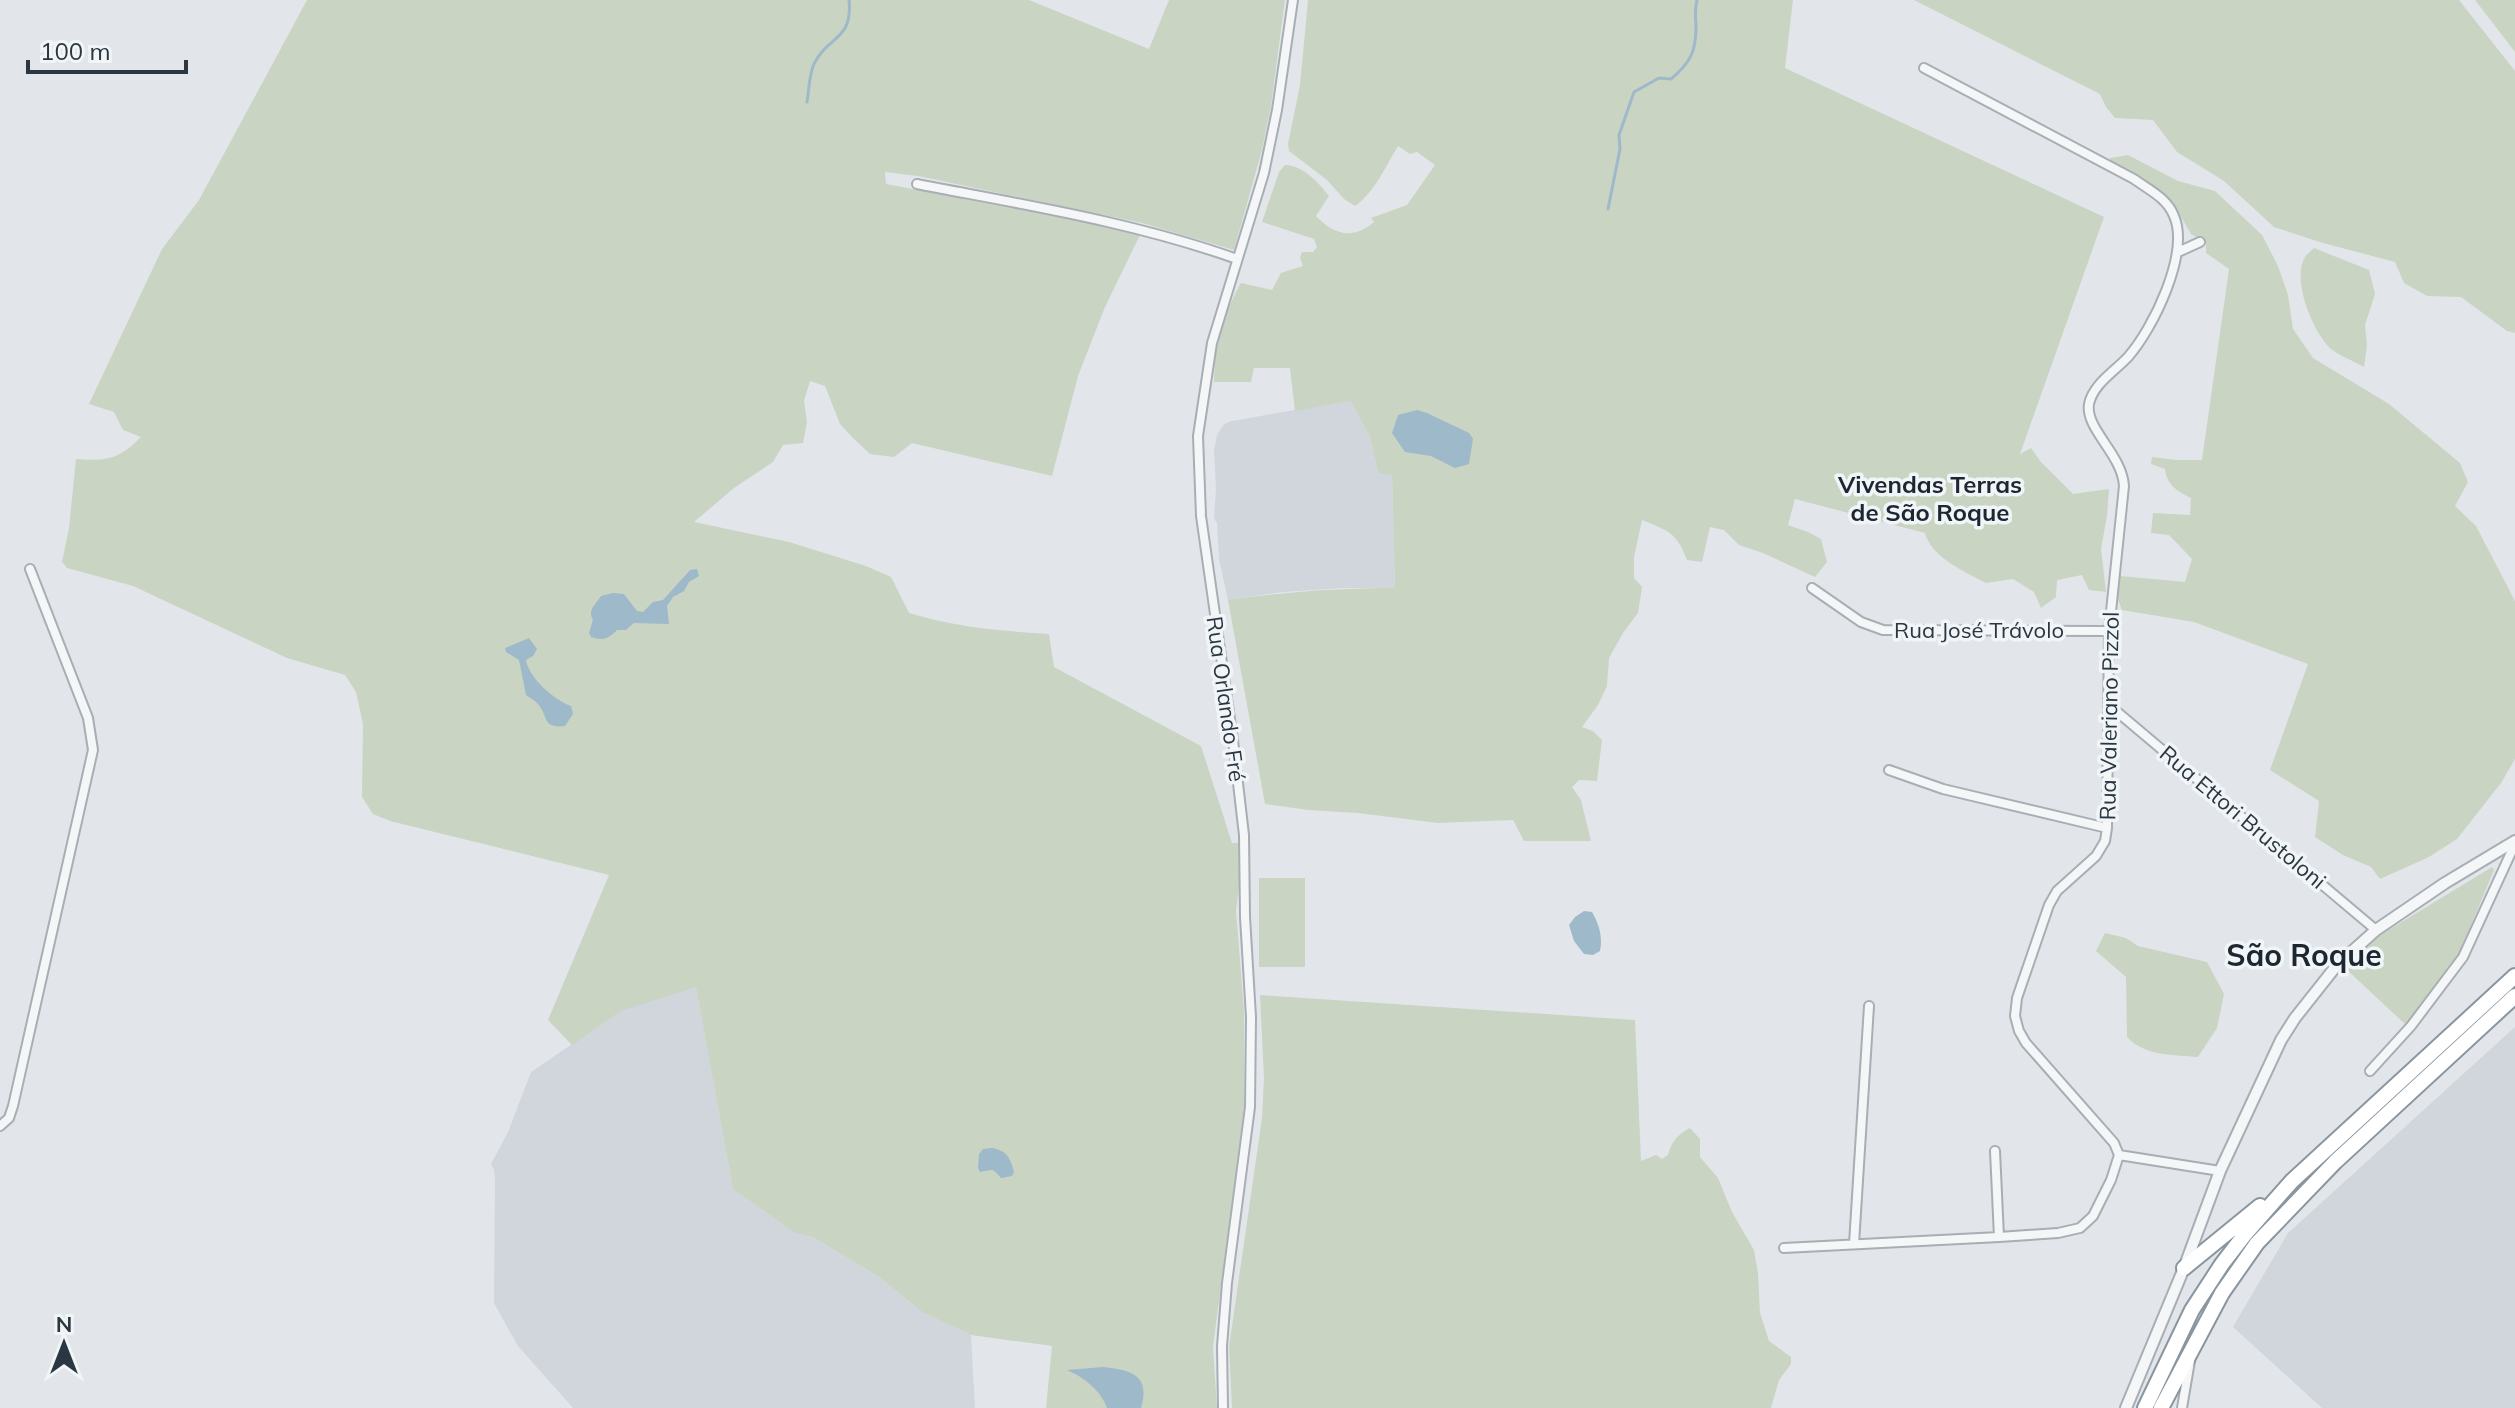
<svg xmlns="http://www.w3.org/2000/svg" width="2515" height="1408" viewBox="0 0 2515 1408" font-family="Mulish,sans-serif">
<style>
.built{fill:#d0d6dc}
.green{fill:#cad4c3}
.water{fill:#9eb9c9}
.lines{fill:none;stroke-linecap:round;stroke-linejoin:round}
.stream{stroke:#9eb9c9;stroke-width:3}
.minor-casing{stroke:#a7aeb4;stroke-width:12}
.tertiary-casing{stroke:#a7aeb4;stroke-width:14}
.trunk-casing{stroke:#8996a0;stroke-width:18}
.minor{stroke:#f5f6f8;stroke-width:8}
.tertiary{stroke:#f5f6f8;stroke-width:10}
.trunk{stroke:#fff;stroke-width:14}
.labels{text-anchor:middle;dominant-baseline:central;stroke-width:7;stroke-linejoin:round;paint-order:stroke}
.street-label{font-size:22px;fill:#2a3642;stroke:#f1f5f7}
.neighbourhood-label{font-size:24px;font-weight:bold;fill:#1c2732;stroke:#f1f5f7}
.district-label{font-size:30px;font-weight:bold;fill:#1c2732;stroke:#f1f5f7}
</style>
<rect width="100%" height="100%" fill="#e2e6ea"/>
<!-- built -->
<path class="built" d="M1351,400L1370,437L1378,473L1392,474L1395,588H1343L1283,592L1228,600L1219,559L1217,523L1214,518L1216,489L1214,451L1217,435L1224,424L1232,421Z
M696,986L733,1189L795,1233L813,1237L879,1277L922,1312L971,1335L975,1408H573L518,1346L494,1303L495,1181L494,1169L491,1164L508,1132L531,1072L621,1011Z
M2515,1027V1408H2322L2233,1327L2288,1233Z"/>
<!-- green -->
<path class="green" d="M307,0H1029L1149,49L1169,0H1285L1271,106L1262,150L1234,250L1142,223L918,176L885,172L886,184L1056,216L1140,235L1105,307L1078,376L1052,476L912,443L894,457L870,454L853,438L840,424L825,386L810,381L804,401L807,422L803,443L783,445L773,462L734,488L694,522L789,542L866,566L891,577L909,613C955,627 1001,631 1049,634L1054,667L1201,746L1232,843H1239V888L1236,910L1244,1012V1107L1213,1347L1217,1408H1046L1052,1346L971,1335L922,1312L879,1277L813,1237L795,1233L733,1189L696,987L621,1011L572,1045L548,1020L609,875L390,821L373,814L362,797L363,724L356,692L345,675L287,658L133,586L67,568L62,562L69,528L76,459C107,461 118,460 141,437L123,430L114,412L89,404L162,249L199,200Z
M1308,0H1793L1785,68L2104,217L2020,454L2031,448L2041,462L2073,494L2109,489L2107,516L2101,549L2106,592L2089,590L2082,575L2057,580L2056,597L2041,608L2034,592L2013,579L1986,583C1965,572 1931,557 1925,533L1795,499L1788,525L1808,532L1821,539L1827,562L1815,577L1763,553L1739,545L1724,530L1710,527L1702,562L1687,560C1677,533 1669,531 1642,520L1634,557V578L1642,587L1638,613L1623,633L1609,658L1607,686L1598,705L1582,727L1593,731L1602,740L1597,781L1579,780L1572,787L1581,800L1591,841H1524L1513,820L1438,823L1358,813L1309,810L1265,804L1228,600C1284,592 1338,588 1395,588L1392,475L1378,473L1370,437L1351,401L1295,411L1290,368H1254L1251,382H1214C1214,348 1224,312 1241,283L1272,290L1281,273L1303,266L1300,258L1302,252H1313L1317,247L1314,239L1262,222L1279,172L1285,165C1304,166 1318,182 1329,196L1316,216C1334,235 1353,240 1374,222L1371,218L1407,205L1435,165L1417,152L1410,154L1398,146C1386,166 1374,193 1355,206L1344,199L1327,180L1289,151L1288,144L1300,85Z
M1914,0H2459L2515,71V333L2507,331L2461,297L2427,296L2404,283L2395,262L2323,243L2274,227L2224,181L2177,152L2153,120L2115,118L2106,107L2100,94Z
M2475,0H2515V52Z
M2128,155L2178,181L2215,191L2262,235L2278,266L2288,295L2293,329L2313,358L2389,404L2460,463L2468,482L2455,506L2476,526L2515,601V759L2501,783L2457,839L2429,857L2380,879L2371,867L2343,855L2315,837L2319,801L2270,770L2308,664L2194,622L2122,610L2118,600L2120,576L2185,582L2192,559L2169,535L2151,533L2153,513L2190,515L2191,498C2177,491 2167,485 2165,469L2151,464L2152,457L2177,460H2202L2229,269L2206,253V243L2191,234L2173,203L2110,162V158Z
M2314,248L2369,270L2375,294L2365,325L2367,346L2364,367C2354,361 2340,356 2331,349C2313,332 2291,280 2305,257C2305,256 2313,249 2314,248Z
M2492,867L2494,870L2459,954L2406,1025L2345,968L2382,934Z
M1259,878H1305V967H1259Z
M2105,933L2126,938L2138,946L2207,962L2224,994L2217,1028L2198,1057C2174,1055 2144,1056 2127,1037L2126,977L2096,951Z
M1260,995L1635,1020L1641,1161L1656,1155L1662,1159L1668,1155C1672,1141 1677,1135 1690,1128L1700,1139V1157L1718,1178L1732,1212L1754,1250L1758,1273L1760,1313L1769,1341L1791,1357V1364L1779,1380L1771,1408H1232L1229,1347L1262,1118L1264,1078Z"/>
<!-- water -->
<path class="water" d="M1417,410L1427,413L1469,433L1473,439L1469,464L1455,468L1431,456L1405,452L1392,433L1398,415Z
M697,569L699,576L689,582L684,591L673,597L667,606L669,624L634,623L626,630H617C608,639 603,641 591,637L589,633L593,620C587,610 596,604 601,596L613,593L624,594L637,611L643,612L653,602L663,600L690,570Z
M529,638L537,649L533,656L526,660C529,678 554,700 571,706L573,714L565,726C541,729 549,715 537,703C534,700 530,698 526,695L519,660L506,652L505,648Z
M1584,911L1592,912C1599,924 1603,937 1600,951L1593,955L1584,954L1574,941L1569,925L1575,917Z
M992,1148C1007,1151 1010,1157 1014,1172L1012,1176L1001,1178C991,1167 994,1170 980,1172L978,1168L979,1154L983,1149Z
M1103,1367C1130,1370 1151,1374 1141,1408H1107C1101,1390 1083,1377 1067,1370Z"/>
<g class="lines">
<!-- stream -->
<path class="stream" d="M807,102C809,90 809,75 814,64C828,35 853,41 849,0
M1608,209L1620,149L1619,135L1634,92L1659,78L1671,79C1690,63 1696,52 1696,27C1696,17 1694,11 1697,0"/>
<defs>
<path id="minor" d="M917,184C1025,205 1133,222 1237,259
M2178,252L2200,242
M1812,588L1861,622L1883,630L2109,631
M2109,705L2376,930
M1889,770L1943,789L2107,828
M2370,1071L2411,1026L2463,957L2515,844
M0,1126L9,1118L13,1106L93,750L88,718L30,569
M1995,1151L1999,1237
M2119,1155L2220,1171
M1854,1244L1869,1006
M1784,1248L1999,1237L2058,1233L2080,1228L2093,1216L2111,1180L2119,1155L2114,1143L2026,1043L2019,1031L2015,1016L2017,998L2049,905L2057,891L2096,856L2105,841L2107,828L2109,631L2124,486C2122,454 2085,429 2089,404C2093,384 2115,371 2128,357C2153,329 2190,253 2174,216C2167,198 2149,190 2134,179L1924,68
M1223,1408L1222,1346L1227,1283L1250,1107L1251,1017L1245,917L1244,835L1233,740L1201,516L1198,436L1212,343L1264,173L1277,110L1293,0
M2182,1408L2190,1361"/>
<path id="tertiary" d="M2126,1408L2184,1268L2220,1171L2281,1040L2295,1018L2337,965L2376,930L2445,883L2515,841"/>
<path id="trunk" d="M2184,1268L2260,1206
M2145,1408L2192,1310L2222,1264L2246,1233L2292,1181L2515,976
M2161,1408L2222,1293L2257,1243L2335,1162L2515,996"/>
</defs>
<!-- minor casing -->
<use href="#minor" class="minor-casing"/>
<!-- tertiary casing -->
<use href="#tertiary" class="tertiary-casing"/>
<!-- trunk casing -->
<use href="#trunk" class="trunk-casing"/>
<!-- minor -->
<use href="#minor" class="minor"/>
<!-- tertiary -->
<use href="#tertiary" class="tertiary"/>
<!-- trunk -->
<use href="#trunk" class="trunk"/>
</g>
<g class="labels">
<!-- street labels -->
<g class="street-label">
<text x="1979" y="630">Rua José Trávolo</text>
<text transform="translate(1226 699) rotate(82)">Rua Orlando Fré</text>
<text transform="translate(2109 716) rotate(-89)">Rua Valeriano Pizzol</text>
<text transform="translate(2243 817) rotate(40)">Rua Ettori Brustoloni</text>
</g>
<!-- neighbourhood labels -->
<g class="neighbourhood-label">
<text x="1930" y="484">Vivendas Terras<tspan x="1930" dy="28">de São Roque</tspan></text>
</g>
<!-- district labels -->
<g class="district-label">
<text x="2304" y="955">São Roque</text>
</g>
</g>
<!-- north arrow -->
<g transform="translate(64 1344)" stroke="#f1f5f7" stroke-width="6" paint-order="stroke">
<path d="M0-6L14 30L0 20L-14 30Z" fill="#2a3642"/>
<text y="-12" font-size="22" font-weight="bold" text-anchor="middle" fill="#2a3642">N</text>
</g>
<!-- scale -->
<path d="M28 60v12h158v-12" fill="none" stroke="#2a3642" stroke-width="4"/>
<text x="40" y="60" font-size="24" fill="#2a3642" stroke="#f1f5f7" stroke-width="6" paint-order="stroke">100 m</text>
</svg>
